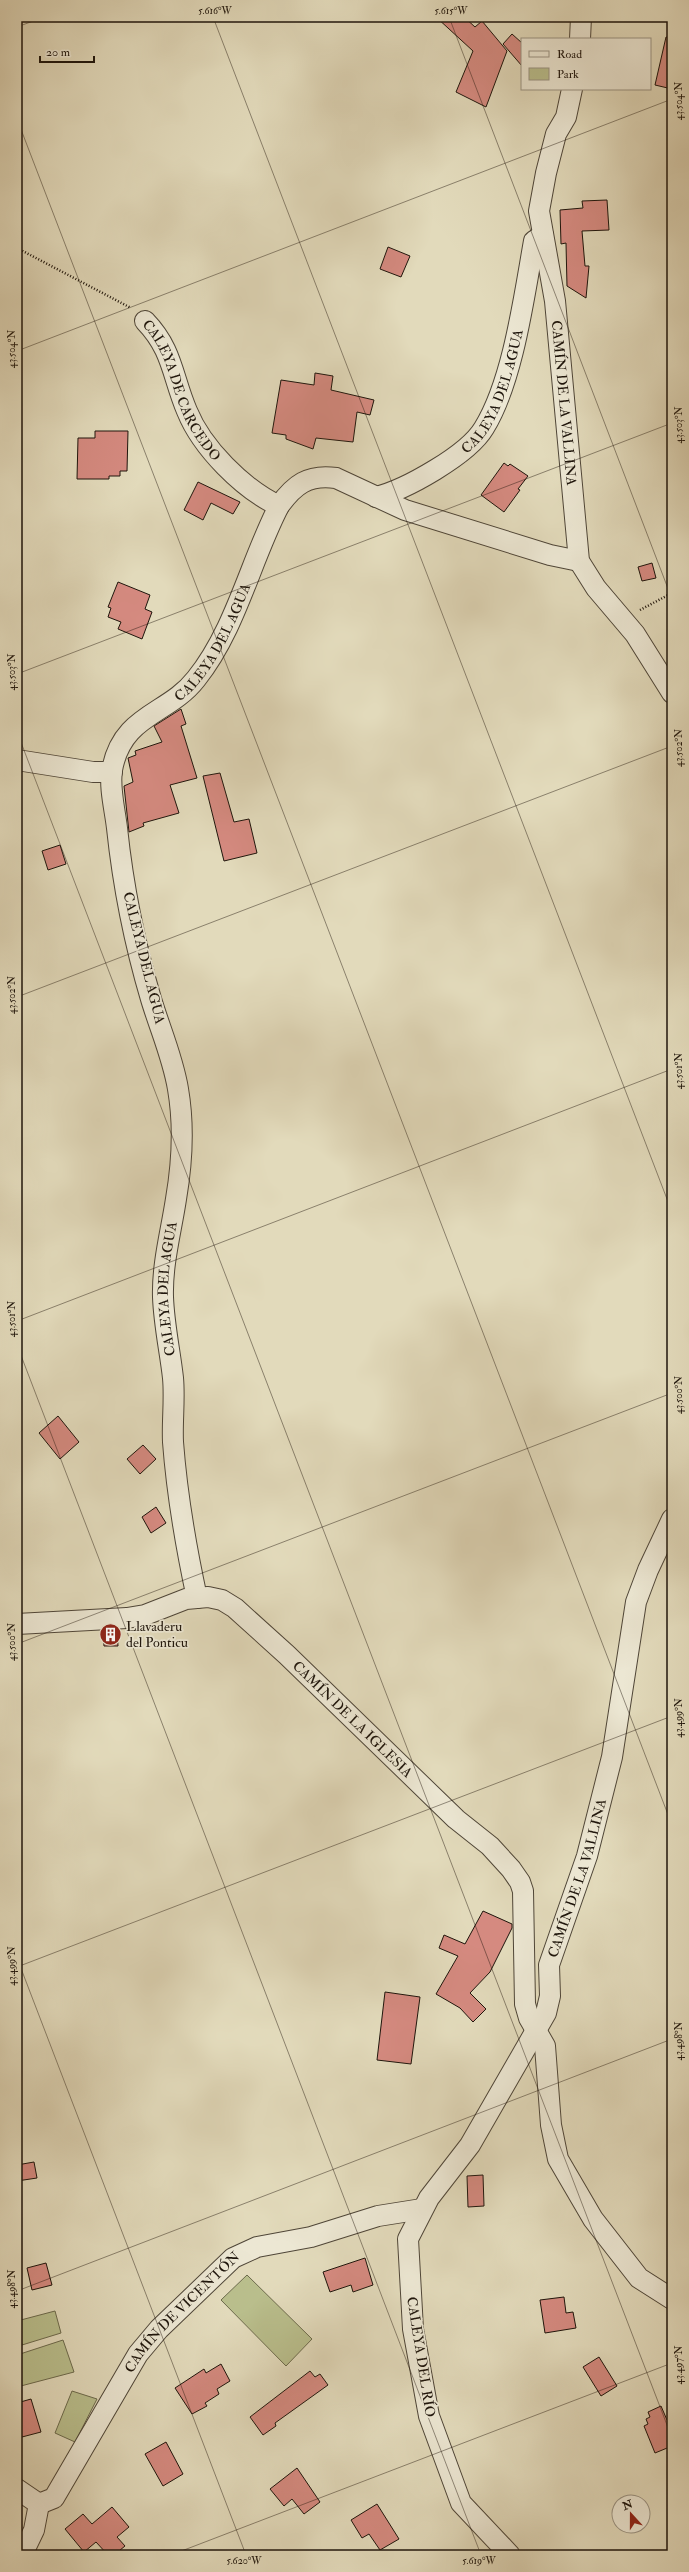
<svg xmlns="http://www.w3.org/2000/svg" width="689" height="2572" viewBox="0 0 689 2572" font-family="'IM FELL Double Pica',serif">
<style>
.green{fill:#b9be8c;stroke:#6c6a4c}
.building{fill:#d58a80;stroke:#1e150c}
.lines{fill:none;stroke-linecap:round;stroke-linejoin:round}
.minor-casing{stroke:#4f4638;stroke-width:22}
.path{stroke:#1e150c;stroke-width:2.5;stroke-dasharray:1 2;stroke-linecap:butt}
.minor{stroke:#ece7d3;stroke-width:20}
.ticks{fill:none;stroke:#1e150c;stroke-width:1;stroke-opacity:0.45}
.labels{text-anchor:middle;dominant-baseline:central;stroke-width:3.5;stroke-linejoin:round;paint-order:stroke}
.street-label{font-size:14px;fill:#1e150c;stroke:#ece7d3}
.poi-label{font-size:14px;fill:#1e150c;stroke:#ece7d3;text-anchor:start}
.neatline{fill:none;stroke:#1e150c;stroke-width:1.5}
.ticks-label{font-size:10px;text-anchor:middle;fill:#1e150c}
</style>
<rect width="100%" height="100%" fill="#e2dabb"/>
<filter id="stains"><feTurbulence type="fractalNoise" baseFrequency=".005" numOctaves="4"/><feColorMatrix values="0 0 0 0 .2 0 0 0 0 .09 0 0 0 0 .02 0 0 0 .5 -.17"/></filter>
<radialGradient id="worn" r=".72"><stop offset=".6" stop-color="#630" stop-opacity="0"/><stop offset="1" stop-color="#630" stop-opacity=".3"/></radialGradient>
<!-- green -->
<path class="green" d="M247,2275L312,2339L286,2366L221,2300Z
M55,2311L61,2333L22,2345L17,2321Z
M63,2340L74,2372L17,2387V2355Z
M72,2391L97,2399L75,2442L55,2433Z"/>
<!-- building -->
<path class="building" d="M436,17H464L475,27L482,21L507,51L486,107L456,92L473,51Z
M512,34L522,43V66L503,44Z
M666,37L672,38V89L655,85Z
M607,200L609,230L582,231L585,266H589L586,298L567,286L566,243L561,244L560,210L583,208L582,201Z
M388,247L410,256L401,277L380,269Z
M315,373L333,376L331,390L374,400L370,415L357,412L353,442L316,438L313,449L286,439V435L272,433L281,380L314,385Z
M95,431H128L127,471H120V476H109V479H77L78,438H95Z
M504,463L508,466L510,464L528,476L518,489L520,490L504,512L481,495Z
M198,482L240,502L233,514L211,503L203,520L184,510Z
M652,563L656,578L642,581L638,567Z
M118,582L150,595L145,609L152,612L142,639L118,629L121,622L108,617L111,608L108,607Z
M181,709L186,724L181,726L197,778L170,785L179,813L143,823L144,826L129,832L124,786L133,782L128,758L136,755L135,751L162,742L154,726Z
M220,773L234,822L249,819L257,853L224,861L203,776Z
M60,845L66,864L48,870L42,851Z
M58,1416L79,1442L60,1459L39,1433Z
M143,1445L156,1459L140,1474L127,1459Z
M156,1507L166,1523L151,1533L142,1517Z
M117,1630L118,1646H104L103,1631Z
M483,1911L512,1924V1928L490,1972L470,1993L486,2009L473,2022L460,2008L436,1994L458,1956L439,1948L444,1935L465,1944Z
M385,1992L420,1997L411,2064L377,2060Z
M34,2162L37,2178L17,2181V2165Z
M483,2175L484,2206L468,2207L467,2176Z
M365,2258L373,2285L353,2292L351,2285L330,2292L323,2272Z
M46,2263L52,2285L32,2290L27,2268Z
M564,2297L566,2313L573,2312L576,2328L545,2333L540,2300Z
M599,2357L617,2386L601,2396L583,2367Z
M221,2364L230,2381L217,2389L219,2394L205,2403L207,2406L192,2414L175,2388L204,2369L206,2373Z
M310,2371L315,2377L320,2374L328,2385L275,2423L276,2426L263,2435L250,2417Z
M31,2399L41,2432L22,2437L20,2429L17,2430V2403Z
M661,2406L667,2420L672,2418V2446L655,2453L644,2426L648,2424L646,2419L650,2417L648,2412Z
M166,2442L183,2474L163,2486L145,2454Z
M297,2468L320,2502L304,2514L292,2499L284,2506L270,2489Z
M377,2504L399,2539L380,2550L369,2534L362,2538L351,2520Z
M112,2507L129,2527L117,2537L125,2546L114,2555H108L96,2542L84,2552L65,2529L83,2514L92,2524Z"/>
<g class="lines">
<defs>
<g id="minor">
<path d="M580,39L581,17"/>
<path id="s1" d="M572,89L566,117L556,134L546,173L539,211L555,301L579,561L596,588L635,634L672,693"/>
<path id="s2" d="M145,321C173,350 172,376 187,411C202,448 243,489 279,506"/>
<path id="s3" d="M376,497C405,490 468,455 484,428C513,381 524,297 534,241L543,235"/>
<path d="M17,760L93,772H112"/>
<path id="s4" d="M197,1598C186,1547 177,1495 173,1442C172,1421 175,1399 173,1378C170,1351 164,1325 163,1297C162,1264 171,1232 176,1199C182,1164 184,1124 178,1089C173,1058 160,1029 151,999C135,945 123,885 117,828C115,810 109,788 112,770C122,714 168,715 196,679C236,629 250,562 279,506C294,485 308,474 336,478L405,510L550,555L579,561"/>
<path id="s5" d="M17,1624L127,1618L145,1615L186,1599L208,1597L222,1600L235,1608L287,1655L456,1819L490,1846L511,1869L520,1882L523,1891L525,2004L529,2018L545,2046L551,2125L558,2159L593,2219L639,2278L672,2299"/>
<path id="s6" d="M17,2489L39,2504L54,2498L138,2354L159,2329L233,2258L257,2247L311,2237L378,2216L422,2209"/>
<path d="M22,2555L34,2530L39,2504"/>
<path id="s7" d="M510,2555L461,2503L429,2416L413,2329L408,2239L429,2198L470,2145L546,2013L550,1996L549,1965L587,1856L612,1757L636,1602L648,1570L672,1519"/>
</g>
</defs>
<!-- minor casing -->
<use href="#minor" class="minor-casing"/>
<!-- path -->
<path class="path" d="M17,248L131,308
M640,610L672,593"/>
<!-- minor -->
<use href="#minor" class="minor"/>
</g>
<!-- ticks -->
<path class="ticks" d="M213,17L672,1212M449,17L672,599M17,27L44,17M17,119L672,1825M17,351L672,99M17,674L672,423M17,732L672,2438M17,997L672,746M17,1321L672,1069M17,1345L481,2555M17,1644L672,1393M17,1958L246,2555M17,1967L672,1716M17,2291L672,2039M171,2555L672,2363"/>
<!-- icons -->
<defs>
<symbol id="building-disc" viewBox="-11 -11 22 22"><circle r="9.5" fill="#8f2418" stroke="#ece7d3"/><path d="M-4-6H4V6H1V3H-1V6H-4ZM-2.5-4.3h1.7v1.8h-1.7ZM.8-4.3h1.7v1.8H.8ZM-2.5-1h1.7V.8h-1.7ZM.8-1h1.7V.8H.8Z" fill="#fff"/></symbol>
</defs>
<g fill-rule="evenodd">
<use href="#building-disc" x="98" y="1622" width="25" height="25"/>
</g>
<g class="labels">
<!-- street labels -->
<g class="street-label">
<text stroke="none"><textPath href="#s3" startOffset="167">CALEYA DEL AGUA</textPath></text>
<text stroke="none"><textPath href="#s2" startOffset="79">CALEYA DE CARCEDO</textPath></text>
<text stroke="none"><textPath href="#s1" startOffset="321">CAMÍN DE LA VALLINA</textPath></text>
<text stroke="none"><textPath href="#s4" startOffset="1008">CALEYA DEL AGUA</textPath></text>
<text transform="translate(144 958) rotate(76)">CALEYA DEL AGUA</text>
<text stroke="none"><textPath href="#s4" startOffset="312">CALEYA DEL AGUA</textPath></text>
<text stroke="none"><textPath href="#s5" startOffset="386">CAMÍN DE LA IGLESIA</textPath></text>
<text stroke="none"><textPath href="#s7" startOffset="748">CAMÍN DE LA VALLINA</textPath></text>
<text stroke="none"><textPath href="#s6" startOffset="270">CAMÍN DE VICENTÓN</textPath></text>
<text transform="translate(421 2357) rotate(81)">CALEYA DEL RÍO</text>
</g>
<!-- poi labels -->
<g class="poi-label">
<text x="126" y="1626">Llavaderu<tspan x="126" dy="16">del Ponticu</tspan></text>
</g>
</g>
<!-- margin -->
<rect width="689" height="2572" fill="none" stroke="#e2dabb" stroke-width="44"/>
<!-- legend -->
<rect x="521" y="38" width="130" height="52" fill="#ece7d3" stroke="#9a9383"/>
<rect x="529" y="51" width="20" height="6" fill="#ece7d3" stroke="#9a9383"/>
<text x="557" y="58" font-size="12" fill="#1e150c">Road</text>
<rect x="529" y="68" width="20" height="12" fill="#b9be8c" stroke="#9a9383"/>
<text x="557" y="78" font-size="12" fill="#1e150c">Park</text>
<!-- north arrow -->
<g transform="translate(631 2514) rotate(339)"><circle r="19" fill="#ece7d3" stroke="#9a9383"/>
<path d="M0-3L7 15L0 10L-7 15Z" fill="#8f2418"/>
<text y="-6" font-size="11" font-weight="bold" text-anchor="middle" fill="#1e150c">N</text>
</g>
<!-- scale -->
<path d="M40 56v6h54v-6" fill="none" stroke="#1e150c" stroke-width="2"/>
<text x="46" y="56" font-size="12" fill="#1e150c" stroke="#ece7d3" stroke-width="3" paint-order="stroke">20 m</text>
<rect x="22" y="22" width="645" height="2528" class="neatline"/>
<g class="ticks-label">
<text x="215" y="14">5.616°W</text>
<text x="451" y="14">5.615°W</text>
<text transform="translate(678 101) rotate(-90)" y="4">43.504°N</text>
<text transform="translate(11 349) rotate(-90)" y="4">43.504°N</text>
<text transform="translate(678 425) rotate(-90)" y="4">43.503°N</text>
<text transform="translate(11 672) rotate(-90)" y="4">43.503°N</text>
<text transform="translate(678 748) rotate(-90)" y="4">43.502°N</text>
<text transform="translate(11 995) rotate(-90)" y="4">43.502°N</text>
<text transform="translate(678 1071) rotate(-90)" y="4">43.501°N</text>
<text transform="translate(11 1319) rotate(-90)" y="4">43.501°N</text>
<text transform="translate(678 1395) rotate(-90)" y="4">43.500°N</text>
<text transform="translate(11 1642) rotate(-90)" y="4">43.500°N</text>
<text transform="translate(678 1718) rotate(-90)" y="4">43.499°N</text>
<text transform="translate(11 1966) rotate(-90)" y="4">43.499°N</text>
<text transform="translate(678 2041) rotate(-90)" y="4">43.498°N</text>
<text transform="translate(11 2289) rotate(-90)" y="4">43.498°N</text>
<text transform="translate(678 2365) rotate(-90)" y="4">43.497°N</text>
<text x="244" y="2564">5.620°W</text>
<text x="479" y="2564">5.619°W</text>
</g>
<rect width="100%" height="100%" filter="url(#stains)"/>
<rect width="100%" height="100%" fill="url(#worn)"/>
</svg>
